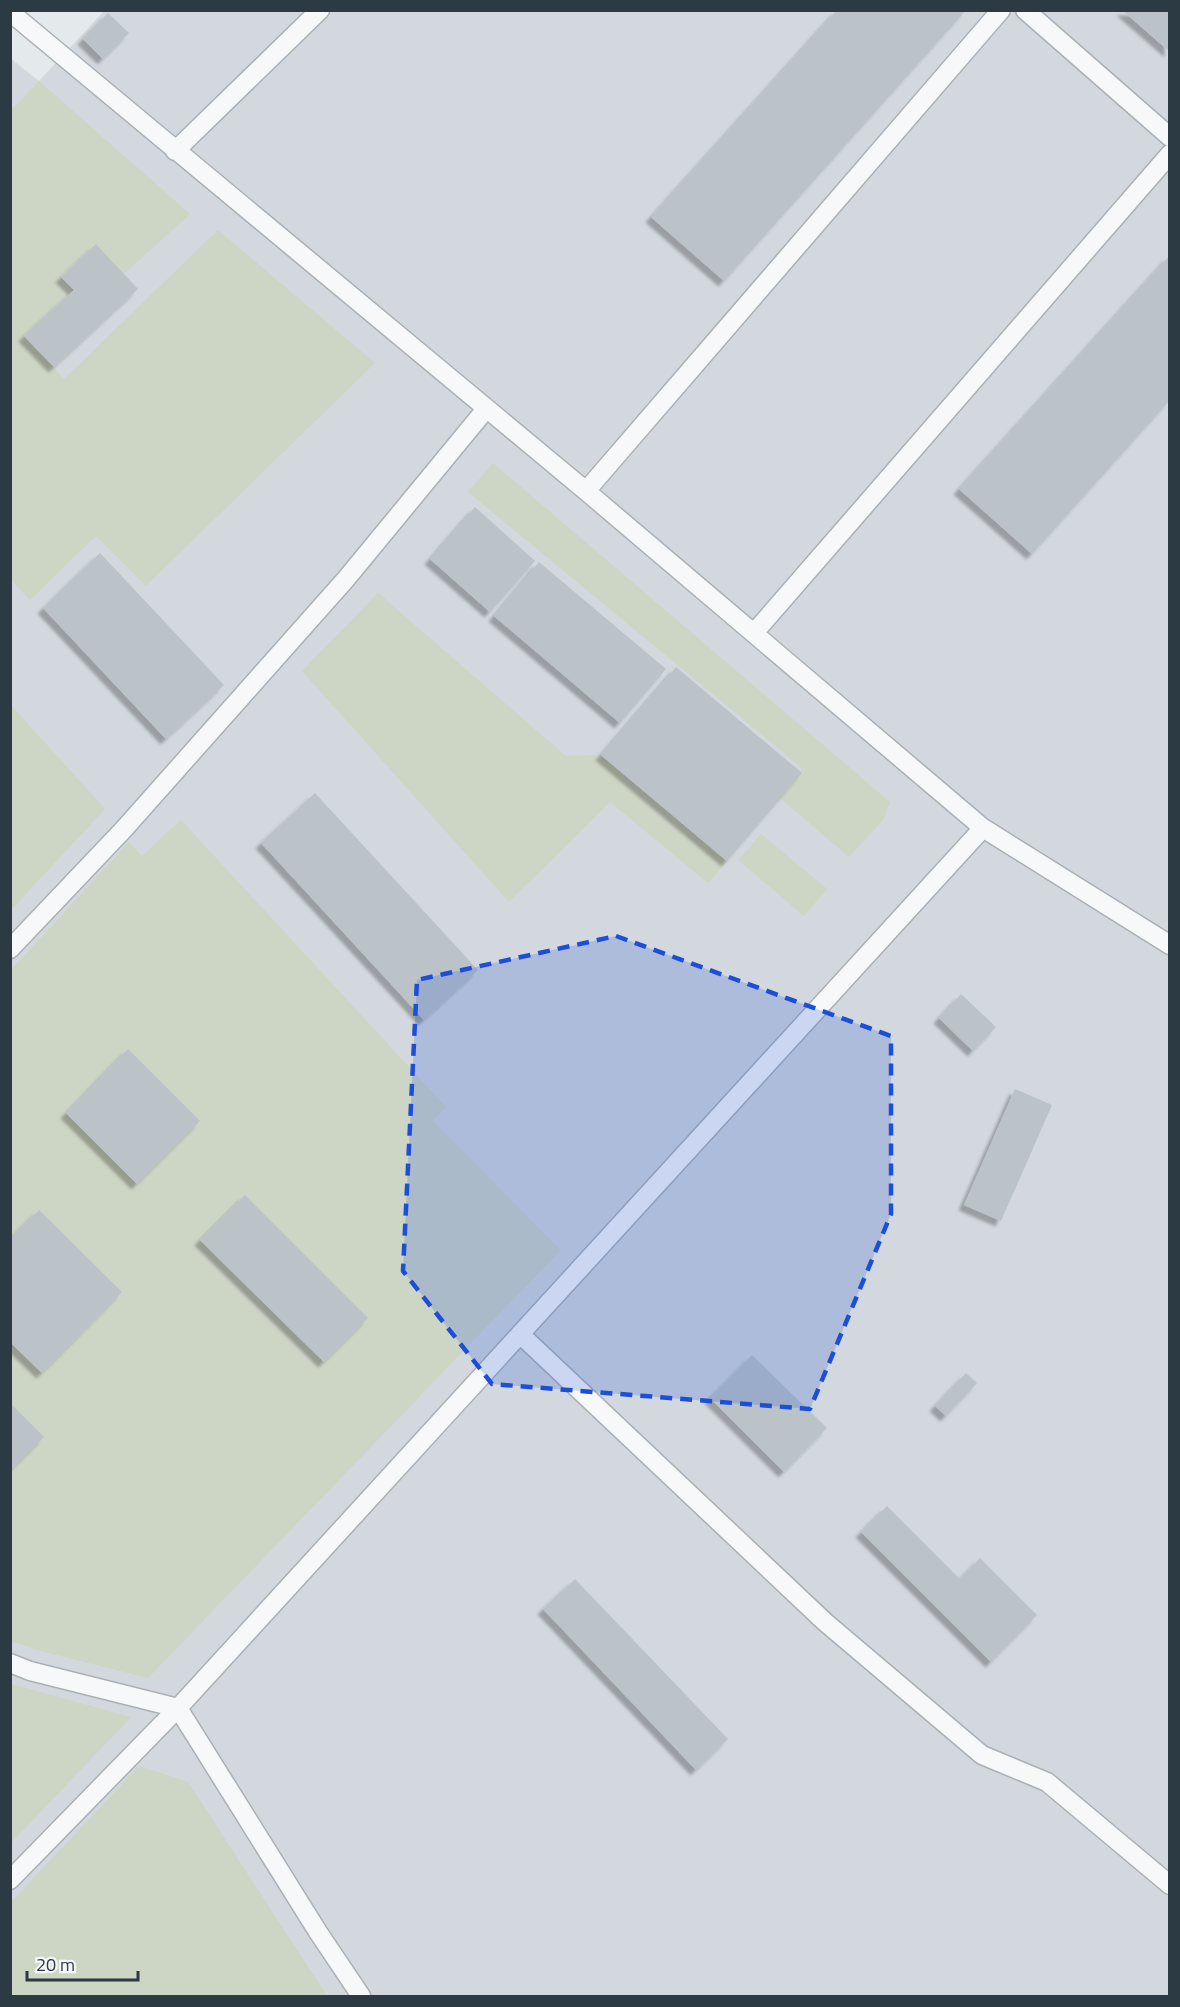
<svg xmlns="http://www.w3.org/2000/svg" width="1180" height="2007" viewBox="0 0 1180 2007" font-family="'Titillium Web',sans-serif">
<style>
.built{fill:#d2d8dd}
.green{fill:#cdd5c5}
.building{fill:#bbc3c8;filter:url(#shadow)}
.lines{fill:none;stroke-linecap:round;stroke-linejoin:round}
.service-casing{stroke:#a9b1b5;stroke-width:21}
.service{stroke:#f6f8f9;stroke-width:18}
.marked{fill:#1d4ed8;fill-opacity:0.2;stroke:#1d4ed8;stroke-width:4.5;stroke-dasharray:12 8;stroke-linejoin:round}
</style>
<defs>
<filter id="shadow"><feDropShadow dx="-5.5" dy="5.5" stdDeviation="1.5" flood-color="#0004"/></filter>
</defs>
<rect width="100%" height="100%" fill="#e4e9eb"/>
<!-- built -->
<path class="built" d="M105,10L1169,11V1996H11L10,58L39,81Z"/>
<!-- green -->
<path class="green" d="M39,81L190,214L124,274L96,244L61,276L74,290L25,336L64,379L218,230L375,363L146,586L96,536L30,600L11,580L10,111Z
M493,463L890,802L883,820L849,857L780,798L801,773V767L468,492Z
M378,593L566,756L601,755L727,861L708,883L610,802L509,902L302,671Z
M11,705L105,809L11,910Z
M181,820L446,1107L433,1121L561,1250L148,1678L37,1650L11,1641L10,971L129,842L142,856Z
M761,834L827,889L804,916L738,860Z
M11,1684L131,1717L11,1843L10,1684Z
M139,1766L188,1782L327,1996H11V1902Z"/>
<!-- building -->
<path class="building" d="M837,10H966L724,281L651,217Z
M1122,10H1170V52Z
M108,13L129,33L103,59L83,39Z
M96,244L138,289L54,367L24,336L74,290L61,277Z
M1170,255V400L1032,554L959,489Z
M475,507L535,561L490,612L430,559Z
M100,553L224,685L166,739L43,608Z
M539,562L666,669L620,723L494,616Z
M676,667L802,773L727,861L601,755Z
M315,793L478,970L424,1020L261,843Z
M961,994L996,1027L973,1051L939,1018Z
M128,1049L200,1121L137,1184L66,1113Z
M1015,1089L1052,1105L1001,1221L964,1205Z
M245,1195L368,1318L324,1362L200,1240Z
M39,1210L122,1292L42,1373L10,1342V1239Z
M752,1355L827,1428L784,1472L710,1398Z
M966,1373L977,1383L946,1416L935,1406Z
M10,1403L44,1437L10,1471Z
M887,1506L960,1579L980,1558L1037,1615L991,1662L861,1532Z
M575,1579L728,1739L696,1770L543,1609Z"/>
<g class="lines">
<defs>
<path id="service" d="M1025,10L1170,137
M10,12L586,491L983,828L1170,945
M175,151L320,10
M586,491L1001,10
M754,633L1170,154
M10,949L124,829L346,579L486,409
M520,1334L825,1622L982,1755L1047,1782L1170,1885
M10,1663L30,1671L178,1708L318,1932L361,1996
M10,1880L178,1708L983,828"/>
</defs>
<!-- service casing -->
<use href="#service" class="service-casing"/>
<!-- service -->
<use href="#service" class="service"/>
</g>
<!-- marked area -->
<path class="marked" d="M616,936L891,1036V1214L810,1409L492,1384L403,1271L417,980Z"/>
<!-- border -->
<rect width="1180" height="2007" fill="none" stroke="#2c3a43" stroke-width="24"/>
<!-- scale -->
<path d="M27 1971v9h111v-9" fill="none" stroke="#2c3a43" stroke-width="3"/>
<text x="36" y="1971" font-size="18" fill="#2c3a43" stroke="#f3f7f8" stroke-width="4.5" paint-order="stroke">20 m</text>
</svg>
